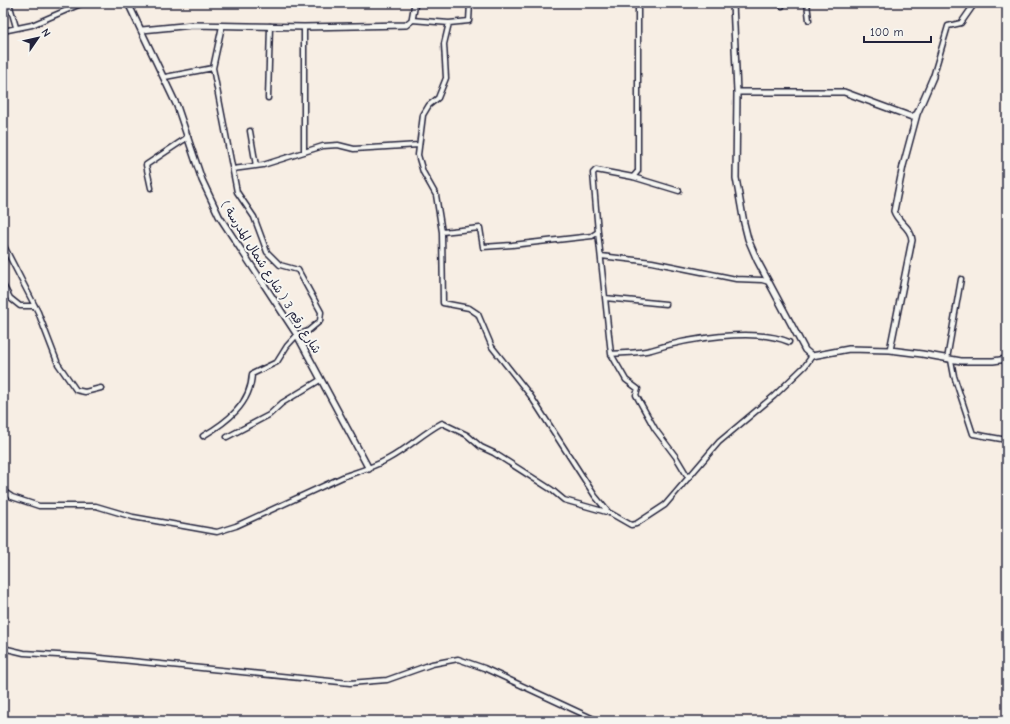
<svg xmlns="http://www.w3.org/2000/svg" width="1010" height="724" viewBox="0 0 1010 724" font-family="'Comic Neue','Playpen Sans Arabic',sans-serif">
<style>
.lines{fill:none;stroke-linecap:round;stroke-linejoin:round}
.minor-casing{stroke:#22223b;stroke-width:7}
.tertiary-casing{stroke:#22223b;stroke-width:8}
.minor{stroke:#f6f6f2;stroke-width:4}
.tertiary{stroke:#f6f6f2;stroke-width:5}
.labels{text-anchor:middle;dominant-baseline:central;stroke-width:4;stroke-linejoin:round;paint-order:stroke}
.street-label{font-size:12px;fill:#22223b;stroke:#f6f6f2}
</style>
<rect width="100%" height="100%" fill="#f7eee4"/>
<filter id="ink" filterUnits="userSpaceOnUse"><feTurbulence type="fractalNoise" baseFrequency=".025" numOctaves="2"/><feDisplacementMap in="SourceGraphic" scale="8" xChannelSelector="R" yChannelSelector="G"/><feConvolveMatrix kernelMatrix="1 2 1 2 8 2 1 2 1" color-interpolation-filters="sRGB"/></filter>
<g filter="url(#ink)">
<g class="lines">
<defs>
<path id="minor" d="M9,3L16,27
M470,3L469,21L449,23L444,44L446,78L438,98L429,105L423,115L418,155L423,172L436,195L442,232L443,303L469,308L478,314L492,347L530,395L595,496L609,513
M782,3V6
M807,3L809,20
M412,20L449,23
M304,27V152
M3,31L32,25L83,3
M165,77L213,68
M933,77L948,26L961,23L975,3
M268,98L270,26
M250,131L256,166
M233,169L263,165L323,146L338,145L354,149L419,145
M633,177L638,171V3
M151,188L146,165L188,137
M442,232L480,228L483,247L512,245L592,236L598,232L593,173L596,170L633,177L679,191
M598,232L611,354L626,380L638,389L636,395L655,429L676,457L688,477
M3,244L38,312L58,364L76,390L85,392L101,388
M601,256L652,262L736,279L762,280L769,282
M3,285L10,298L20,306H35
M605,298L666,304
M611,354C624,353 639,353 651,350C685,339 755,327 789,342
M947,359L961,279
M951,360L954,376L973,434L1007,440
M203,436C227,422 251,404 252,374L277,362L287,346L297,335L308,331L320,321L321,312L298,270L280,265L267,252L254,217L237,192L213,68L222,26
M227,437L269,415L282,403L320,380
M3,491L12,497L39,506H96L133,517L217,532L236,526L345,476C360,471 374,467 388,459C407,449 423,433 442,423L467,435L481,447L494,453L552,490L564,500L610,513L631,525L636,524L665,505L719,442L774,396L805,366L812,356
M3,648L24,653L91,657L350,683L387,680L432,664L458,659L484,668L598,721"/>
<path id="tertiary" d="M128,3L177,106L202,180L219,216L297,335L369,469
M733,3L737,92L736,178L744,223L748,239L757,260L805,350L812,356L849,349L890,350L922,354L961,361H993L1007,359
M142,30L193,25L304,27L406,25L412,20L415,3
M737,92H844L912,117L917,114L933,77
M890,350L912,240C911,227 898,223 894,211L903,166L917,114"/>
</defs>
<!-- minor casing -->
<use href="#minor" class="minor-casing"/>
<!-- tertiary casing -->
<use href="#tertiary" class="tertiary-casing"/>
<!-- minor -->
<use href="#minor" class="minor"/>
<!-- tertiary -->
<use href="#tertiary" class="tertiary"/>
</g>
</g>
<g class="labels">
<!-- street labels -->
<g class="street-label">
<text transform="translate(271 277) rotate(58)">شارع رقم 3 ( شارع شمال المدرسة )</text>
</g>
</g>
<!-- margin -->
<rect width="1010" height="724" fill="none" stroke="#f6f6f2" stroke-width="16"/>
<rect x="8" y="8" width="994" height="708" fill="none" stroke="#22223b" stroke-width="1.5" filter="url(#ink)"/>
<!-- north arrow -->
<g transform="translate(38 38) rotate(56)" stroke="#f6f6f2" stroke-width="3" paint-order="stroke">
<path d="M0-3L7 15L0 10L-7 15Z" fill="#22223b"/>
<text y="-6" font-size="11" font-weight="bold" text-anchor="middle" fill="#22223b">N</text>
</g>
<!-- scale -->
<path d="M864 36v6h67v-6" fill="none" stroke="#22223b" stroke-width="2"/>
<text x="870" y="36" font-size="12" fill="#22223b" stroke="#f6f6f2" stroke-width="3" paint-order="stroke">100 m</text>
</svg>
